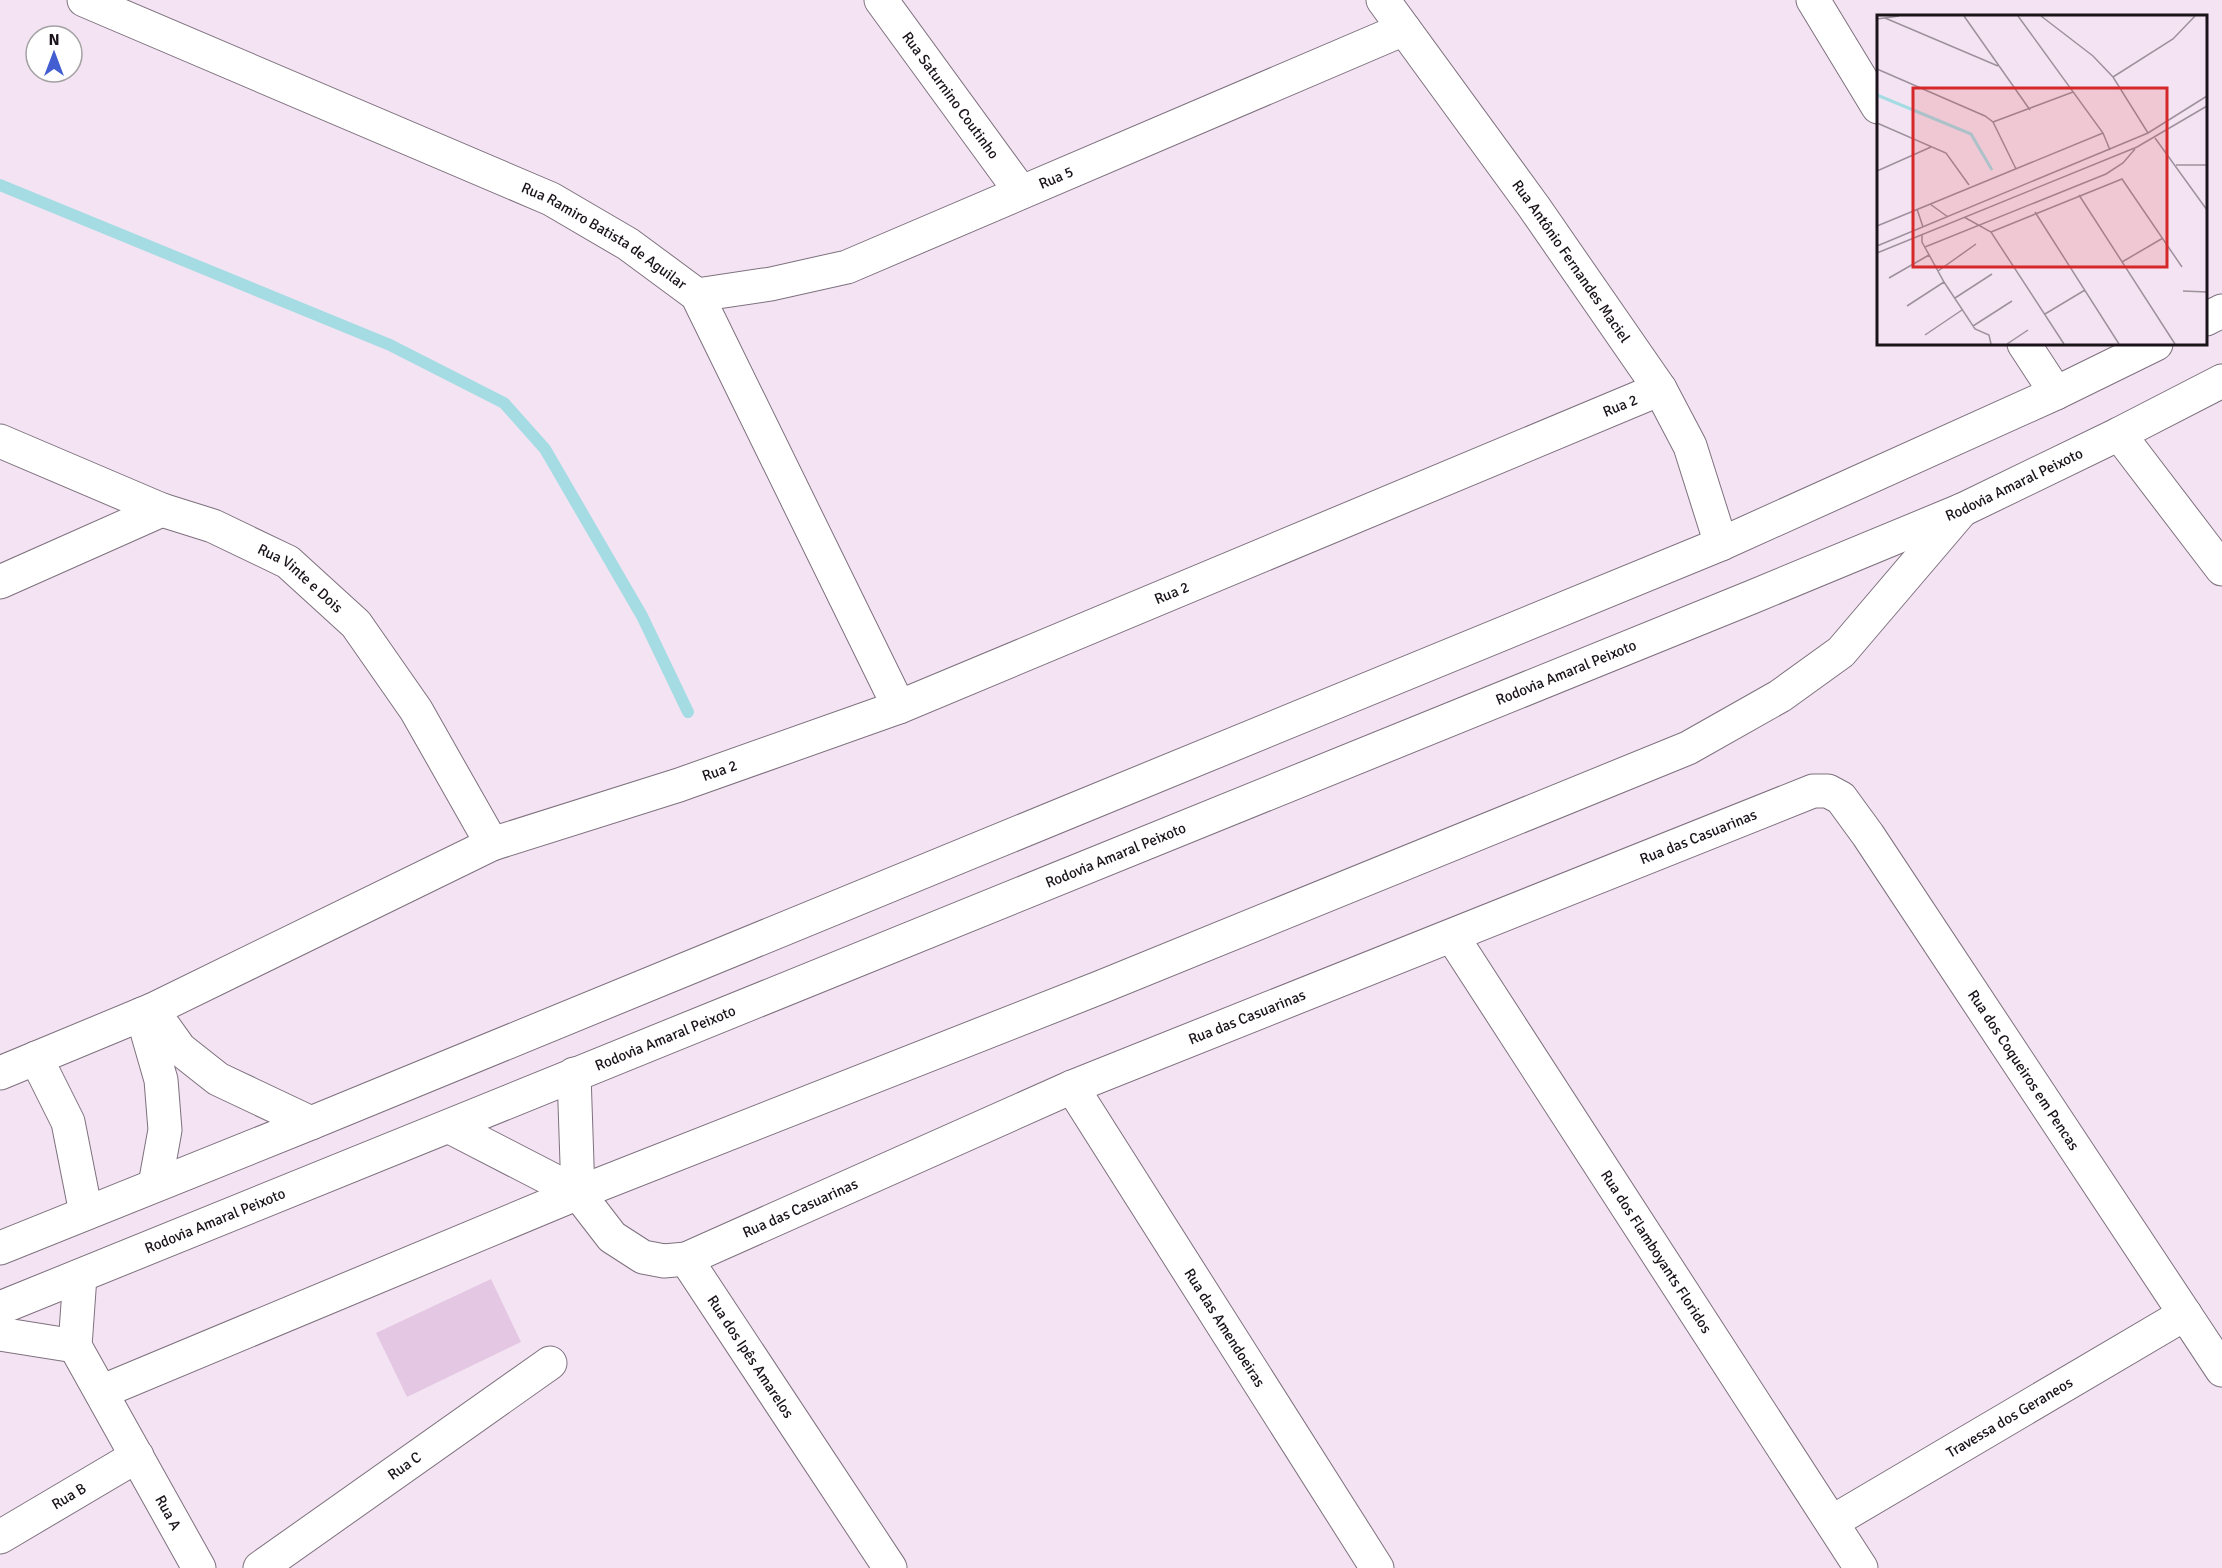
<svg xmlns="http://www.w3.org/2000/svg" width="2222" height="1568" viewBox="0 0 2222 1568" font-family="Signika,sans-serif">
<style>
.green{fill:#e4c7e3}
.lines{fill:none;stroke-linecap:round;stroke-linejoin:round}
.stream{stroke:#a5dce4;stroke-width:12}
.street-casing{stroke:#7e717e;stroke-width:35}
.highway-casing{stroke:#7e717e;stroke-width:35}
.street{stroke:#fff;stroke-width:33}
.highway{stroke:#fff;stroke-width:33}
.labels{text-anchor:middle;dominant-baseline:central;stroke-width:6;stroke-linejoin:round;paint-order:stroke}
.street-label{font-size:15px;fill:#1a141a;stroke:#fff}
.inset-river{fill:none;stroke:#a5dce4;stroke-width:3}
.inset-road{fill:none;stroke:#9d919c;stroke-width:1.5}
.view{fill:#d62828;fill-opacity:0.15;stroke:#d62828;stroke-width:3}
.inset-edge{fill:none;stroke:#1a141a;stroke-width:3}
</style>
<rect width="100%" height="100%" fill="#f4e4f3"/>
<!-- green -->
<path class="green" d="M491,1279L521,1342L407,1397L376,1333Z"/>
<g class="lines">
<!-- stream -->
<path class="stream" d="M0,185L390,345L504,403L545,449L642,616L688,712"/>
<defs>
<g id="street">
<path id="s1" d="M84,0L551,199L628,244L697,295L899,707"/>
<path id="s2" d="M881,0L1021,192"/>
<path id="s3" d="M1383,0L1534,207L1660,389L1690,446L1721,544"/>
<path d="M1813,0L1878,107"/>
<path id="s4" d="M697,295L771,284L847,267L1404,29"/>
<path d="M2024,344L2056,393"/>
<path d="M2119,434L2222,569"/>
<path id="s5" d="M0,441L162,510L213,526L288,562L356,624L416,710L492,844"/>
<path d="M0,582L162,510"/>
<path id="s6" d="M1452,936L1861,1568"/>
<path d="M152,1010L180,1049L218,1079L311,1123"/>
<path d="M142,1014L161,1080L165,1130L155,1185"/>
<path d="M36,1058L68,1122L86,1213"/>
<path id="s7" d="M0,1073L152,1010L492,844L679,785L899,707L1660,389"/>
<path d="M574,1074L578,1193"/>
<path id="s8" d="M1072,1087L1377,1568"/>
<path id="s9" d="M450,1127L578,1193L612,1237L643,1257L664,1261L686,1259L1072,1087L1813,791H1828L1841,798L1868,835L2222,1370"/>
<path id="s10" d="M686,1259L890,1568"/>
<path id="s11" d="M80,1276L75,1346L199,1568"/>
<path d="M0,1334L75,1346"/>
<path d="M101,1392L578,1193L1101,987L1688,748L1780,696L1841,652L1962,510"/>
<path id="s12" d="M1832,1522L2185,1314"/>
<path id="s13" d="M0,1537L137,1456"/>
<path id="s14" d="M260,1568L550,1363"/>
</g>
<g id="highway">
<path d="M2206,319L2222,311"/>
<path d="M0,1248L311,1123L1721,544L2056,393L2156,344"/>
<path id="s15" d="M0,1308L1752,597L1962,510L2119,434L2222,381"/>
</g>
</defs>
<!-- street casing -->
<use href="#street" class="street-casing"/>
<!-- highway casing -->
<use href="#highway" class="highway-casing"/>
<!-- street -->
<use href="#street" class="street"/>
<!-- highway -->
<use href="#highway" class="highway"/>
</g>
<g class="labels">
<!-- street labels -->
<g class="street-label">
<text stroke="none"><textPath href="#s2" startOffset="118">Rua Saturnino Coutinho</textPath></text>
<text stroke="none"><textPath href="#s4" startOffset="380">Rua 5</textPath></text>
<text stroke="none"><textPath href="#s1" startOffset="572">Rua Ramiro Batista de Aguilar</textPath></text>
<text stroke="none"><textPath href="#s3" startOffset="322">Rua Antônio Fernandes Maciel</textPath></text>
<text stroke="none"><textPath href="#s7" startOffset="1754">Rua 2</textPath></text>
<text stroke="none"><textPath href="#s15" startOffset="2176">Rodovia Amaral Peixoto</textPath></text>
<text stroke="none"><textPath href="#s5" startOffset="332">Rua Vinte e Dois</textPath></text>
<text stroke="none"><textPath href="#s7" startOffset="1268">Rua 2</textPath></text>
<text stroke="none"><textPath href="#s15" startOffset="1690">Rodovia Amaral Peixoto</textPath></text>
<text stroke="none"><textPath href="#s7" startOffset="782">Rua 2</textPath></text>
<text stroke="none"><textPath href="#s9" startOffset="1377">Rua das Casuarinas</textPath></text>
<text stroke="none"><textPath href="#s15" startOffset="1204">Rodovia Amaral Peixoto</textPath></text>
<text stroke="none"><textPath href="#s9" startOffset="891">Rua das Casuarinas</textPath></text>
<text stroke="none"><textPath href="#s15" startOffset="718">Rodovia Amaral Peixoto</textPath></text>
<text stroke="none"><textPath href="#s9" startOffset="1858">Rua dos Coqueiros em Pencas</textPath></text>
<text stroke="none"><textPath href="#s9" startOffset="405">Rua das Casuarinas</textPath></text>
<text stroke="none"><textPath href="#s15" startOffset="232">Rodovia Amaral Peixoto</textPath></text>
<text stroke="none"><textPath href="#s6" startOffset="376">Rua dos Flamboyants Floridos</textPath></text>
<text stroke="none"><textPath href="#s8" startOffset="285">Rua das Amendoeiras</textPath></text>
<text stroke="none"><textPath href="#s10" startOffset="117">Rua dos Ipês Amarelos</textPath></text>
<text stroke="none"><textPath href="#s12" startOffset="206">Travessa dos Geraneos</textPath></text>
<text stroke="none"><textPath href="#s14" startOffset="177">Rua C</textPath></text>
<text stroke="none"><textPath href="#s13" startOffset="80">Rua B</textPath></text>
<text stroke="none"><textPath href="#s11" startOffset="261">Rua A</textPath></text>
</g>
</g>
<!-- overview -->
<g transform="translate(1877 15)">
<rect width="330" height="330" fill="#f4e4f3"/>
<path class="inset-river" d="M0,80L94,119L115,155"/>
<path class="inset-road" d="M87,1L153,95M141,1L226,118L233,135M164,1L216,41L236,62L271,118M8,3L121,51M0,4L22,1M0,54L108,101L116,107L139,154M236,62L296,24L318,1M116,107L196,77M0,108L69,138L92,170M278,123L330,195M299,150H330M0,156L54,132M202,180L298,329M53,189L71,202M40,194L46,212M158,197L242,329M87,202L114,217L187,329M0,211L226,118M114,217L245,164L305,252M45,219V227L67,267L98,314L112,320L114,329M0,231L271,118L330,81M48,232L229,159L246,148L258,134M0,238L260,132L330,91M245,247L286,223M61,256L99,229M12,263L52,240M306,276L330,277M78,283L115,259M30,291L67,267M168,299L208,275M96,311L135,286M48,320L85,295M130,329L151,315"/>
<path class="view" d="M36,73H290V252H36Z"/>
<rect width="330" height="330" class="inset-edge"/>
</g>
<!-- north arrow -->
<g transform="translate(54 54)"><circle r="28" fill="#ffffff" stroke="#a3a1a3" stroke-width="1.5"/>
<path d="M0-4.5L10 22L0 15L-10 22Z" fill="#435ed1"/>
<text y="-9" font-size="16" font-weight="bold" text-anchor="middle" fill="#1a141a">N</text>
</g>
</svg>
